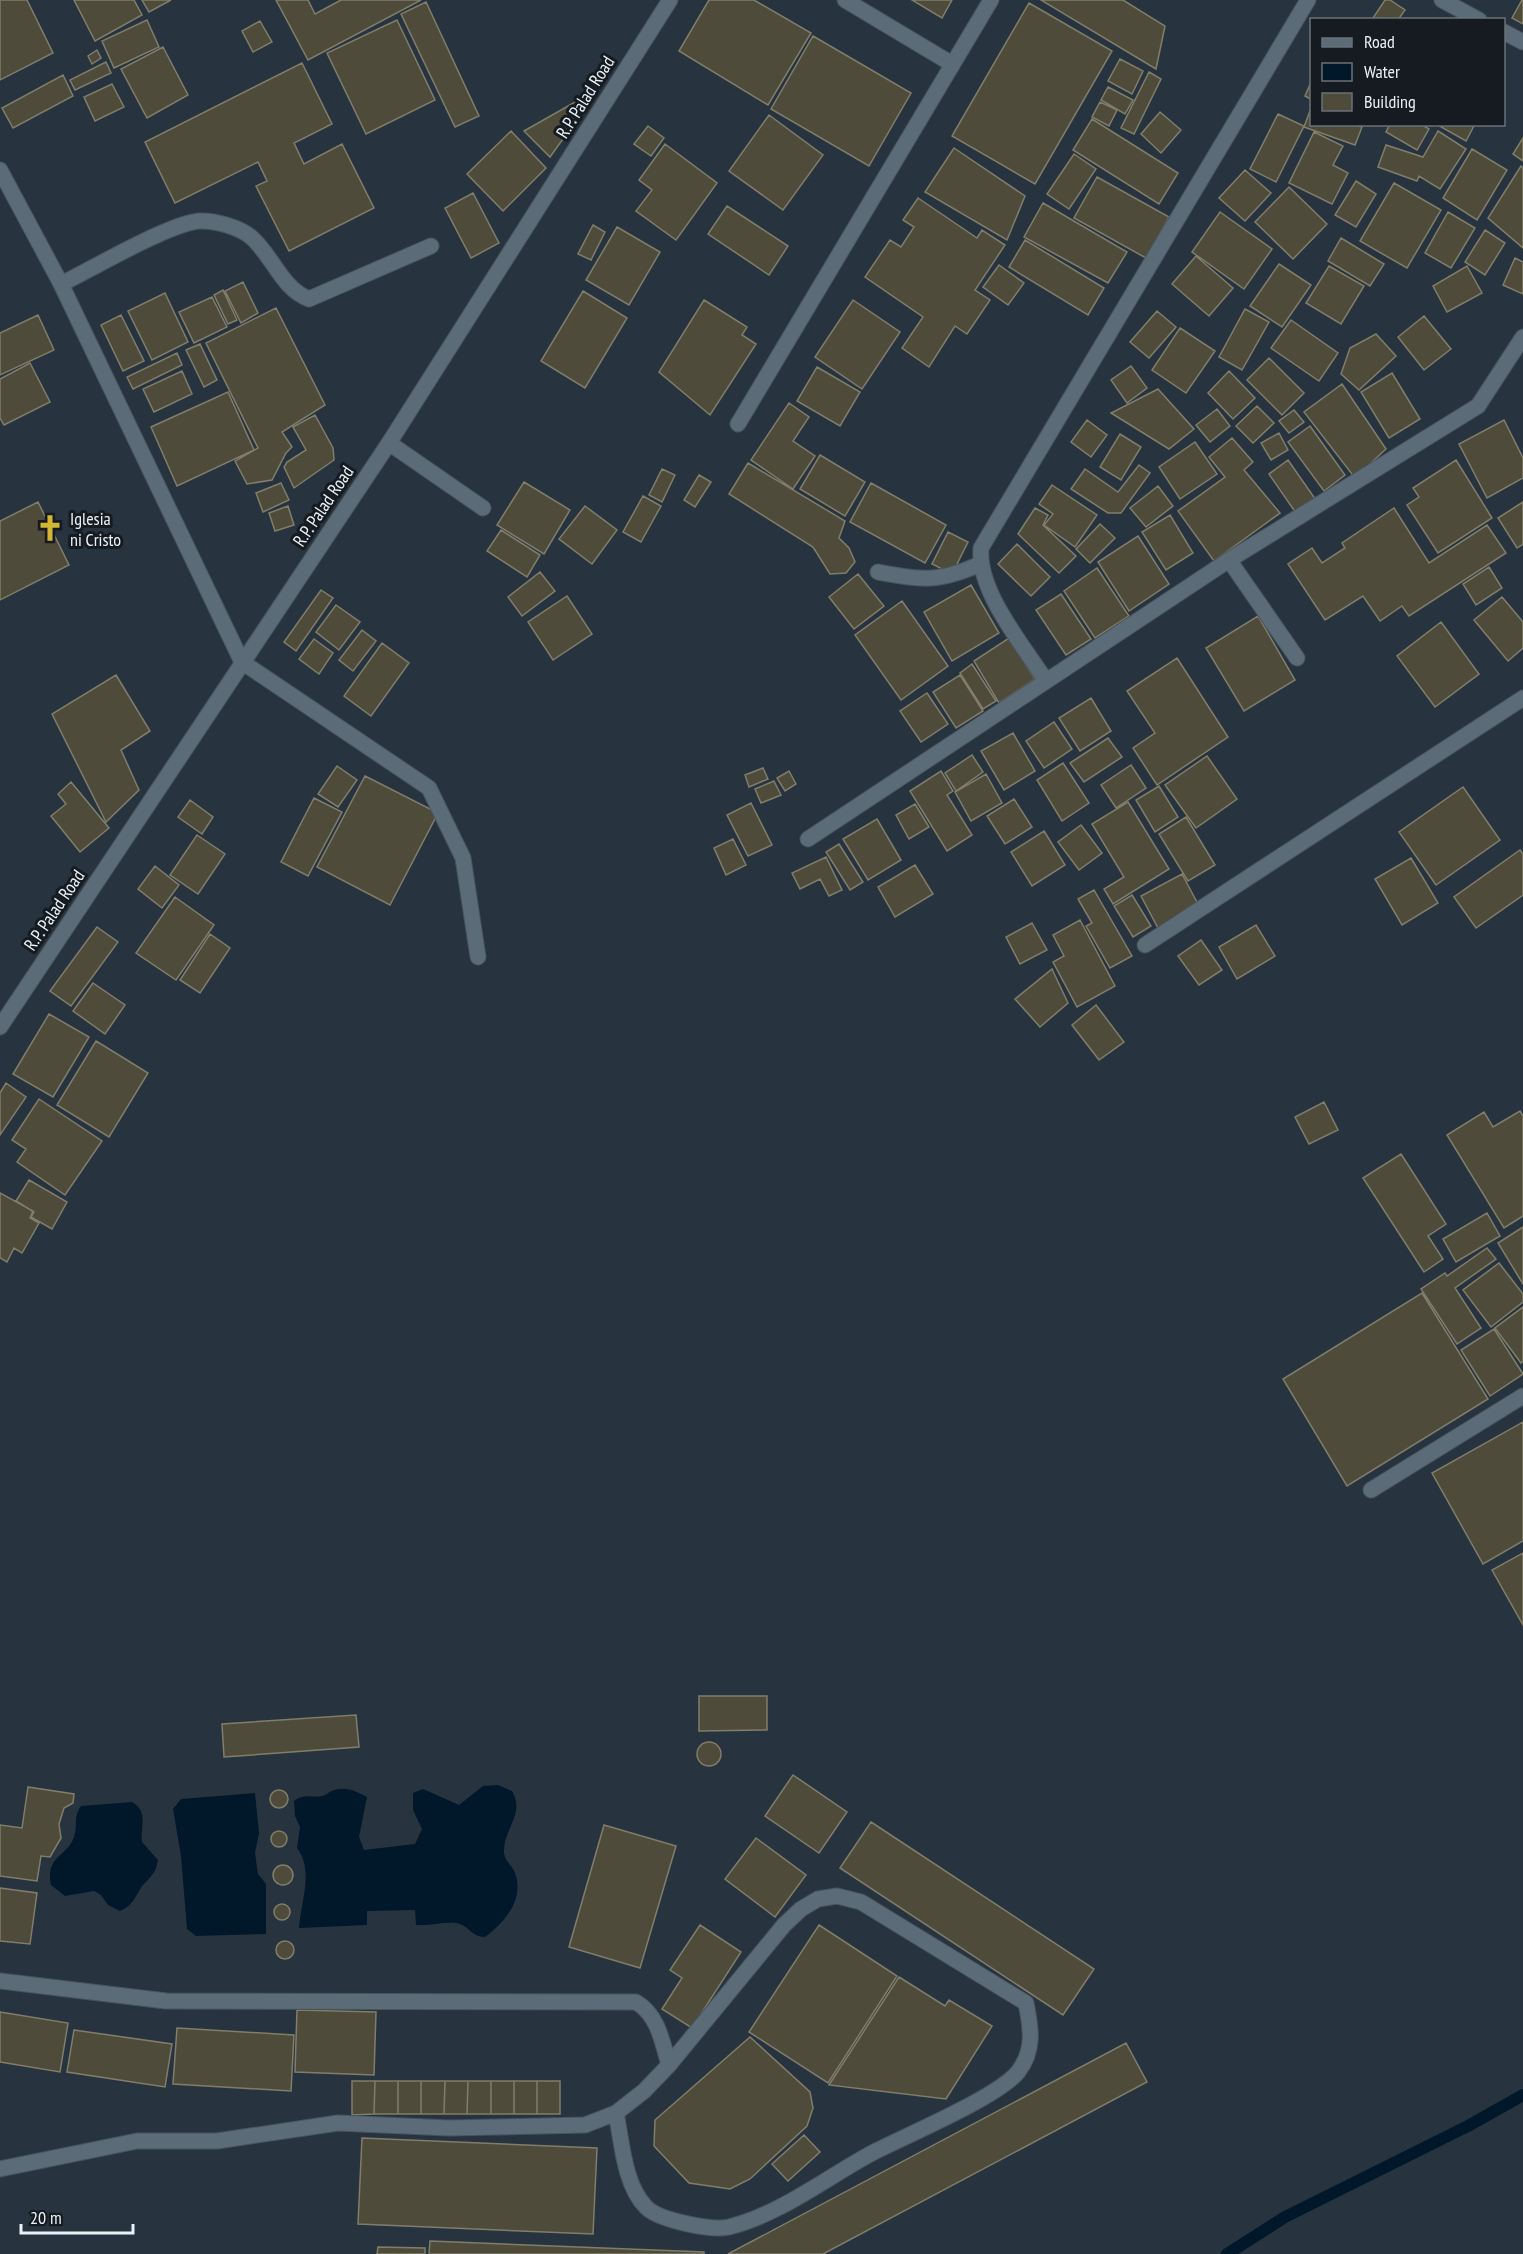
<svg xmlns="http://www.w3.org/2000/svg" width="1523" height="2254" viewBox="0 0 1523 2254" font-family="'PT Sans Narrow',sans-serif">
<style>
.water{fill:#001829}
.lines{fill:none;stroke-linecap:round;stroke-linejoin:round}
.stream{stroke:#001829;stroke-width:12}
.building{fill:#4f4b3a;stroke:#817d6b;stroke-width:1.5}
.service-casing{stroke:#48545d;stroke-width:17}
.minor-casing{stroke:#48545d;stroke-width:17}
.tertiary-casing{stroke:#48545d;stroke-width:17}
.service{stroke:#5c6b78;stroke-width:15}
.minor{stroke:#5c6b78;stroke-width:15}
.tertiary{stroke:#5c6b78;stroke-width:15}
.labels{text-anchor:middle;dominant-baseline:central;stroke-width:6;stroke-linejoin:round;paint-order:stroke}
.street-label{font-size:18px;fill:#e9f2f9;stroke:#151b20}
.poi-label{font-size:18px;fill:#e9f2f9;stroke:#151b20;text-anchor:start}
</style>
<rect width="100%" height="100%" fill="#27343f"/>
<!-- water -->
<path class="water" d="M498,1785L512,1791C525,1813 505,1828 504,1849C503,1861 512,1864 515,1873C525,1899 504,1923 485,1937C471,1937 468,1924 455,1923C443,1922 429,1926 416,1925L415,1910L367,1911V1925L299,1928C301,1902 314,1870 297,1848L300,1827L295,1816L294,1801C305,1793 310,1798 322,1796C327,1795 329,1791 335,1790C346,1786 358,1792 367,1797L359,1837L364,1850L415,1844L422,1829L413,1810V1793L423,1789L459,1805L483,1786Z
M255,1793L259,1833L255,1853L258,1874L266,1884V1934L196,1936L187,1929L181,1856L173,1809L181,1799Z
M132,1802C149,1812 140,1826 142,1842L158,1860C156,1873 151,1876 143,1885C135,1896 134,1905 120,1911L108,1905L101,1895L94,1891L65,1896L51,1885C45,1856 67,1857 74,1837C78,1825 73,1817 81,1806Z"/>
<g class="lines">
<!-- stream -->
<path class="stream" d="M1227,2254L1285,2217L1468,2126L1523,2095"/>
</g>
<!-- building -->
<path class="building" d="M0,0H27L53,53L0,80Z
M74,0H134L142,15L95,41Z
M142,0H171L149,12Z
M276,0H308L315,14L341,0H421L308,60Z
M709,0H754L811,33L768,105L679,51Z
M912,0H952L942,18Z
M1041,0H1123L1165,26L1156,69Z
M1385,0H1390L1405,10L1398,20L1373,18Z
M1522,0H1523V24L1512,18Z
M426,2L479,116L455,127L401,14Z
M1029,3L1112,51L1035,184L952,136Z
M147,20L159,47L114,68L102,41Z
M397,20L435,100L366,134L327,53Z
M260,21L272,42L253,52L242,31Z
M813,36L911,93L869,166L771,109Z
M163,47L188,95L147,118L121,69Z
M97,50L101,58L92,64L88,56Z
M1120,59L1143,71L1132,94L1108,81Z
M106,62L111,73L75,90L70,80Z
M302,63L332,124L294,143L304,164L342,144L374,208L289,251L256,186L267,181L258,162L175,203L145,142Z
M1149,72L1161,79L1134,134L1121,128Z
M63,75L73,96L13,128L2,108Z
M1312,80V100L1305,96Z
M112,84L124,107L95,121L84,97Z
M1108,87L1133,100L1125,114L1101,100Z
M582,98L573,125L550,157L524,131Z
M1100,102L1117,110L1109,126L1092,117Z
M1311,108L1312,124H1355L1362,127L1355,145L1304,127Z
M1160,112L1181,130L1161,153L1141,134Z
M1278,114L1304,126L1276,182L1250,169Z
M769,115L823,155L783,210L729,171Z
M1092,119L1178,173L1159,204L1073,150Z
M1390,124H1421L1429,129L1417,150L1386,132Z
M1436,124H1475L1466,141Z
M648,126L664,138L651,156L634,144Z
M511,131L546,168L503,211L467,174Z
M1438,131L1466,149L1440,189L1419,176L1417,181L1378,167L1386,145L1423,157Z
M1314,132L1343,146L1333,165L1348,173L1332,204L1289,183Z
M1523,138V161L1513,154Z
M665,144L717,183L676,240L636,211L652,190L639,180Z
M954,148L1025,196L1007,240L925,192Z
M1472,149L1507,170L1477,220L1443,198Z
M1074,154L1096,169L1069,209L1047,194Z
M1521,166L1523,168V248L1488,218Z
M1245,170L1271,193L1245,221L1219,198Z
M1097,177L1169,217L1146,258L1074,218Z
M1356,181L1376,194L1356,227L1335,215Z
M1394,183L1441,210L1407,268L1360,241Z
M1289,187L1327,224L1293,259L1255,222Z
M473,193L499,243L471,258L445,208Z
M918,198L977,238L982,230L1005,245L975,290L990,300L967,334L955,326L929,367L902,348L923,317L865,277L890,240L901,247L914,227L903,220Z
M1043,203L1127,252L1108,283L1024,237Z
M727,206L788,246L769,275L708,234Z
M1220,212L1272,249L1244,289L1192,252Z
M1448,212L1475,228L1451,268L1425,253Z
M593,225L605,232L591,260L578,254Z
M617,227L660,252L629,305L586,280Z
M1485,230L1505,243L1485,275L1465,262Z
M1341,238L1384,264L1370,286L1328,261Z
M1025,240L1104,288L1088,315L1009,267Z
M1196,256L1233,288L1209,316L1172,284Z
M1515,258L1523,262V294L1503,285Z
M1279,264L1311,285L1282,327L1250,306Z
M999,265L1024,283L1008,305L983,287Z
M1329,266L1364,286L1341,324L1306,303Z
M1467,266L1482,293L1447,312L1433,286Z
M243,282L258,313L241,323L225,291Z
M223,290L237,320L228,324L214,295Z
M583,291L627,318L585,388L541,361Z
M165,293L188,342L152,360L128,311Z
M212,297L227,327L194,343L179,312Z
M704,300L747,327L742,335L756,344L710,415L659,372Z
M853,300L900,332L862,389L815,357Z
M276,308L325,405L282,432L292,447L286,453L272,480L247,484L235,461L258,448L206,343Z
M1245,309L1269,322L1242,370L1219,357Z
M1157,311L1176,327L1149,358L1130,342Z
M38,315L54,350L0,375V333Z
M121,315L144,361L123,371L101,325Z
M1424,316L1451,349L1424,370L1398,337Z
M1291,320L1338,353L1319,381L1271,348Z
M1180,328L1215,351L1186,393L1152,370Z
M1376,334L1396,356L1359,390L1341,374L1350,348Z
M200,344L217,380L204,387L186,350Z
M177,353L182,365L133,389L127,377Z
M1269,358L1304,393L1282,415L1247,380Z
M30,363L50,402L4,425L0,418V379Z
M1131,366L1147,388L1127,403L1111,380Z
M817,367L860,392L840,426L797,401Z
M182,371L192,394L154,412L143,389Z
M1229,371L1255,398L1233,419L1208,393Z
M1392,373L1420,419L1389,438L1361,392Z
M1342,384L1386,449L1355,478L1304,412Z
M1158,389L1194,429L1169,449L1111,413Z
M228,392L254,450L177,486L151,427Z
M789,403L809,417L793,441L815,456L793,489L751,460Z
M1257,406L1274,423L1253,443L1236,426Z
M1217,409L1230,426L1210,442L1196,425Z
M1294,410L1304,422L1289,433L1279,421Z
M315,415L333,448L334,460L294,488L284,467L287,462L306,450L293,427Z
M1087,420L1107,435L1091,457L1071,442Z
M1504,420L1523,458V478L1487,498L1459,444Z
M1310,426L1345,475L1324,491L1288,442Z
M1279,433L1288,450L1271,460L1261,443Z
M1120,434L1141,447L1121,480L1100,467Z
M1232,438L1253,462L1244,470L1280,513L1214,561L1178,511L1225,477L1209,457Z
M1195,442L1217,474L1180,499L1159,467Z
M820,455L865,482L845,516L800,489Z
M1288,460L1318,503L1298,516L1269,474Z
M1456,460L1492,518L1438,553L1407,505L1419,497L1413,488Z
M748,463L845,521L839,538L849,548L855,562L846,573L830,574L813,547L729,494Z
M1139,465L1150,473L1121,513H1108L1071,489L1085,469L1118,492Z
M662,469L675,475L662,502L649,495Z
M699,475L711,482L695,507L684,500Z
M524,482L570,510L544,554L497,525Z
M281,483L289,500L263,512L256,493Z
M871,483L946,525L925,563L850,522Z
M1052,485L1097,515L1075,547L1044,525L1053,514L1039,504Z
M1158,486L1173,506L1146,527L1130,508Z
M643,496L661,506L641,542L623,532Z
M38,502L69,565L0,600V521Z
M1523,502V544L1517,548L1498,518Z
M288,506L294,525L275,531L269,513Z
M585,506L617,530L592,564L559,539Z
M1035,508L1048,515L1043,525L1076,556L1059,573L1018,534Z
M1394,508L1429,563L1487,525L1506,553L1409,616L1402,606L1380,621L1363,596L1325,620L1288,564L1312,548L1322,563L1345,548L1342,543Z
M1170,515L1193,553L1166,570L1142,532Z
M1100,524L1115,538L1090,563L1076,549Z
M501,530L540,555L527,577L487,551Z
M948,532L968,542L952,574L932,564Z
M1138,536L1169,584L1129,611L1098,562Z
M1017,544L1050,577L1031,596L998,564Z
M1489,567L1502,588L1476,605L1463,584Z
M1097,568L1129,616L1095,638L1064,591Z
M540,572L555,591L522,616L508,597Z
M858,574L884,606L854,629L829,597Z
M971,585L999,633L952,661L924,612Z
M321,590L333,598L296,651L284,642Z
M1061,594L1091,639L1066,655L1036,610Z
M567,596L592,634L553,660L528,622Z
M1502,597L1523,622V648L1508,661L1474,620Z
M902,601L948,666L901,700L855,635Z
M336,605L360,622L339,650L316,632Z
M1258,616L1295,680L1244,711L1206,648Z
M1441,622L1479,674L1435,707L1397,656Z
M362,630L376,641L353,671L339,660Z
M1009,638L1035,679L999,703L974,661Z
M314,639L333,653L319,674L299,659Z
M382,643L409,663L371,716L344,696Z
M1177,658L1228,737L1157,785L1133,748L1155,733L1127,691Z
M972,664L996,701L983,709L960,673Z
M116,675L150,731L121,750L139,790L106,822L52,714Z
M960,675L983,711L956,728L933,692Z
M927,693L948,724L921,742L900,711Z
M1091,698L1111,731L1080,751L1059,718Z
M1054,722L1072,749L1044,768L1026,741Z
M1013,733L1035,771L1004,790L981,751Z
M1108,738L1122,757L1084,782L1070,763Z
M972,755L983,772L956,791L945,773Z
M1207,756L1237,799L1196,828L1165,785Z
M1063,763L1089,803L1062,821L1037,780Z
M1131,765L1146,788L1116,808L1101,785Z
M337,766L357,780L338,807L318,794Z
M763,768L768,779L749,787L745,775Z
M789,771L796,784L785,791L777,778Z
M941,771L953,791L947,795L972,835L947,851L910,791Z
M986,774L1002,803L971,821L955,792Z
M365,776L438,813L390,905L317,867Z
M774,781L781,795L761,803L755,789Z
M71,782L109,828L80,852L51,816L66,804L58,794Z
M1159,786L1178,817L1155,832L1136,800Z
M1463,787L1500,840L1436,885L1399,832Z
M314,798L342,812L308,876L281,862Z
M1014,799L1032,827L1005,844L987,816Z
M190,800L213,817L202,834L178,817Z
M1128,802L1169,869L1113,904L1104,889L1124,877L1092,824Z
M751,803L772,845L748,856L727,815Z
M915,804L929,827L909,839L896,815Z
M1186,817L1215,865L1188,881L1159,834Z
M877,819L901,860L868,880L843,839Z
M1081,825L1102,853L1079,870L1058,842Z
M1044,831L1065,865L1032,886L1011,852Z
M197,835L225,854L198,894L170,875Z
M733,839L746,865L726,875L714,848Z
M839,844L863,882L850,890L826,852Z
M1520,850L1523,854V895L1476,928L1454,897Z
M826,857L842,890L829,896L820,879L800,889L792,873Z
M1411,858L1438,903L1402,925L1375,879Z
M915,865L933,894L895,917L878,887Z
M155,866L179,885L162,908L138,889Z
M1182,874L1199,906L1158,928L1141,896Z
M1094,890L1132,956L1110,968L1086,926L1092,923L1078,899Z
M1132,895L1151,926L1133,937L1114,906Z
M175,897L214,925L176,980L136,953Z
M1080,920L1115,986L1077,1007L1053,962L1064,956L1053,935Z
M1032,923L1047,950L1020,964L1006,937Z
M1256,925L1275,956L1237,979L1219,947Z
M97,927L118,942L71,1006L50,991Z
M210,934L230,948L200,993L180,980Z
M1201,940L1222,970L1199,985L1178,956Z
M1052,969L1068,1003L1040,1027L1015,999Z
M93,983L125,1005L105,1034L73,1011Z
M1096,1005L1124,1042L1099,1060L1072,1025Z
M49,1014L89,1037L53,1097L13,1074Z
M96,1041L148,1073L109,1137L57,1105Z
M6,1083L26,1097L0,1135V1093Z
M39,1099L102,1141L65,1195L17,1162L26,1149L12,1140Z
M1324,1102L1338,1130L1309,1144L1295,1117Z
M1520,1111L1523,1116V1216L1504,1228L1447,1135L1484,1112L1493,1127Z
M1401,1154L1446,1224L1428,1236L1443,1259L1424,1272L1363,1178Z
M29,1180L67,1202L52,1229L31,1217L34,1212L16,1201Z
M0,1193L33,1211L30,1218L39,1223L22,1253L14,1248L7,1262L0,1258Z
M1487,1213L1500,1236L1456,1262L1443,1239Z
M1523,1227V1284L1498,1243Z
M1487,1248L1496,1259L1455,1288L1481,1328L1457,1344L1421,1289L1445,1273L1447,1276Z
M1499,1263L1523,1294V1302L1491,1327L1463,1290Z
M1422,1293L1488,1399L1347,1486L1283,1379Z
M1523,1307V1361L1521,1363L1495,1328Z
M1494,1329L1523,1374L1490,1396L1461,1350Z
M1523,1422V1541L1483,1564L1432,1473Z
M1523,1553V1625L1492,1570Z
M699,1696H767V1730L699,1731Z
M356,1715L359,1747L224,1757L222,1724Z
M697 1754a12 12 0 1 1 24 0a12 12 0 1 1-24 0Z
M793,1775L847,1812L819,1853L765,1816Z
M28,1787L74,1794L73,1803L64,1808L59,1824L61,1838L50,1857L41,1856L37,1881L0,1876V1825L22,1828Z
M270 1799a9 9 0 1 1 18 0a9 9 0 1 1-18 0Z
M871,1822L1094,1969L1063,2015L840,1868Z
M604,1825L676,1846L640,1968L569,1947Z
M271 1839a8 8 0 1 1 16 0a8 8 0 1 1-16 0Z
M756,1838L806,1875L775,1917L725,1879Z
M273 1875a10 10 0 1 1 20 0a10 10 0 1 1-20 0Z
M0,1888L37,1893L30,1944L0,1941Z
M274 1912a8 8 0 1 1 16 0a8 8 0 1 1-16 0Z
M700,1925L741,1952L692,2028L662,2009L682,1978L670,1970Z
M819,1925L897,1976L828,2083L749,2032Z
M276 1950a9 9 0 1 1 18 0a9 9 0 1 1-18 0Z
M899,1977L945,2006L949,2000L992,2026L946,2099L829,2085Z
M297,2010L376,2012L374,2075L295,2072Z
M0,2012L68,2023L60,2072L0,2062Z
M177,2028L294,2035L291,2091L173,2084Z
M74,2030L172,2044L165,2087L67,2072Z
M750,2037L810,2092L813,2108L807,2126L750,2179L730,2189L689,2183L654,2146L655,2120Z
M1126,2043L1147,2082L823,2254H728Z
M352,2081H375L374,2114L352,2115Z
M375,2081H398V2114H374Z
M398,2081H421V2114H398Z
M421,2081H445L444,2114H421Z
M445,2081H468L467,2114H444Z
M468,2081H491V2114H467Z
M491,2081H514V2114H491Z
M514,2081H537V2114H514Z
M537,2081H560V2114H537Z
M804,2135L820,2152L788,2181L772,2164Z
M362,2138L597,2148L593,2234L358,2224Z
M430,2241L704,2252V2254H429Z
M378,2247L425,2248V2254H377Z"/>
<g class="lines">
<defs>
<path id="service" d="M61,284C92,269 168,224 199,221C214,220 239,227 251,237C273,256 281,288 309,299L431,246
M389,443L483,508
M1229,560L1297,658
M242,662L429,788L463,858L478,957
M0,1981L166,2001L636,2002C658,2015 662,2041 669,2065
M0,2169L137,2141H217L338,2123L449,2128L585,2125L616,2113L644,2091L669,2065L784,1925L801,1909L818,1899L837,1896L861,1902L1026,2003C1031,2028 1035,2050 1018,2072C998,2097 907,2135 874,2152C827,2177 781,2214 729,2227C711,2231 658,2220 646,2207C624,2185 622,2142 616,2113"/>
<path id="minor" d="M845,0L952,64
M1442,0L1479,20
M1504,32L1523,42
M0,170L61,284L242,662
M738,424L991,0
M878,572C922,580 938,583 980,564
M1046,681C1023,645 977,591 981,548L1308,0
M808,839L1229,560L1478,406L1523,337
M1145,945L1523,698
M1371,1490L1523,1396"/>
<path id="tertiary" d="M0,1027L389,443L670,0"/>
</defs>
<!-- service casing -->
<use href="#service" class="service-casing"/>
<!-- minor casing -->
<use href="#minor" class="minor-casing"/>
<!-- tertiary casing -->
<use href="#tertiary" class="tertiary-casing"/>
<!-- service -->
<use href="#service" class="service"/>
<!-- minor -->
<use href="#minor" class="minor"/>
<!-- tertiary -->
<use href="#tertiary" class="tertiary"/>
</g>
<!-- icons -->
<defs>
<symbol id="church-bare" viewBox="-9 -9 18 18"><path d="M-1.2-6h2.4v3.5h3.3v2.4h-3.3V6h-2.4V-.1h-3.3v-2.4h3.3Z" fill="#d4b635" stroke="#151b20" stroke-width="2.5" paint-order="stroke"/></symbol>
</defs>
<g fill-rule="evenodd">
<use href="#church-bare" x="31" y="509" width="38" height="38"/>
</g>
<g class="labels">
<!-- street labels -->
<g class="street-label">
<text transform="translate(585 97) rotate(-58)">R.P. Palad Road</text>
<text transform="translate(323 506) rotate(-56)">R.P. Palad Road</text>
<text transform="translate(54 910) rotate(-56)">R.P. Palad Road</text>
</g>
<!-- poi labels -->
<g class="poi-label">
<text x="70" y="518">Iglesia<tspan x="70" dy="21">ni Cristo</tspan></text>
</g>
</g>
<!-- legend -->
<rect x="1310" y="18" width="195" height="108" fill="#151b20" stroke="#6a7177" stroke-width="1.5"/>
<rect x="1322" y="38" width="30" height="9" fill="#5c6b78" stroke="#6a7177" stroke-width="1.5"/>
<text x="1364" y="48" font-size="18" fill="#e9f2f9">Road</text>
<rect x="1322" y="63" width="30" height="18" fill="#001829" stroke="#6a7177" stroke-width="1.5"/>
<text x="1364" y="78" font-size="18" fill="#e9f2f9">Water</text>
<rect x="1322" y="93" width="30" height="18" fill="#4f4b3a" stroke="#6a7177" stroke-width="1.5"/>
<text x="1364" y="108" font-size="18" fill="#e9f2f9">Building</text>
<!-- scale -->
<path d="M21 2224v9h112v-9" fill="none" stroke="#e9f2f9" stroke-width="3"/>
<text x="30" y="2224" font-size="18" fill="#e9f2f9" stroke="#151b20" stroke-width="4.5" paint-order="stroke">20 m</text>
</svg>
